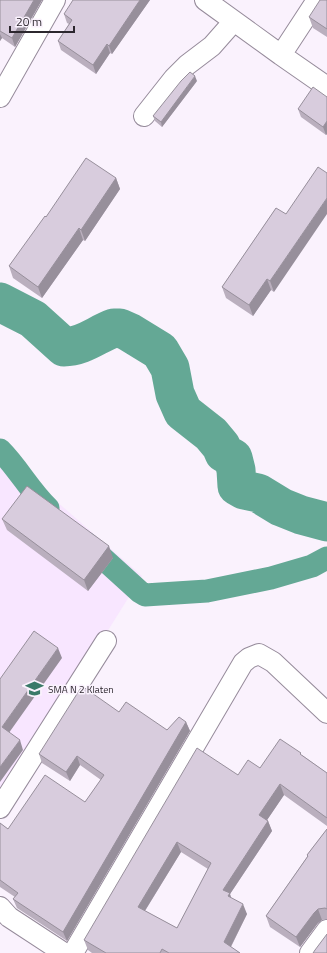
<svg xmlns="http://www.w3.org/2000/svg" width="327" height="953" viewBox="0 0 327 953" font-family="'Titillium Web',sans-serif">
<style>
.built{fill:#f8e6ff}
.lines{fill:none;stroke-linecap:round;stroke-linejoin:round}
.canal{stroke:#64a895;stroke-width:23}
.river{stroke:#64a895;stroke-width:39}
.street-casing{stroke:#968b9b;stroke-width:22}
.street{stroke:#fff;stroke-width:20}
.wall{fill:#baafbe;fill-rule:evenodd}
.shaded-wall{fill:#978f9b}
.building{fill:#d8ccdd;stroke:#978f9b;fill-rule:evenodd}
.labels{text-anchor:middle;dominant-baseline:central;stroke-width:3;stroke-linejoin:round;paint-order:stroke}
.poi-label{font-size:10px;fill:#2c272e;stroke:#faf2fd;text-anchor:start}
</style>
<rect width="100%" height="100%" fill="#faf2fd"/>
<!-- built -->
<path class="built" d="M0,457L24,473L142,576L0,803Z"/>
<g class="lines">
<!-- canal -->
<path class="canal" d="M0,450C18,468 30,491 48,508
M86,543L140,592L145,595L207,591L271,578L312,566L327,558"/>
<!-- river -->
<path class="river" d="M0,302L33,319L64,347C83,347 97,334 114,328H120L129,332L160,351L170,368L175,394L183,412L211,434L221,446L224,453L233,458L236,470L237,486L244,490L258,493L281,507L301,515L327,522"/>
<defs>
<path id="street" d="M205,0L281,55
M317,0L281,55L327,87
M0,97L55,0
M144,116L174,78L187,65L212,46L234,21
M0,808L106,641
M0,907L9,917L64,953
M73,953L243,663L249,658L259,654L273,662L327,713
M310,953L327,930"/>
</defs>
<!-- street casing -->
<use href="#street" class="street-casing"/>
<!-- street -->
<use href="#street" class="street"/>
</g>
<!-- wall -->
<path class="wall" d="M0,0H42L15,47L2,38L0,41Z
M150,0L112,54L110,53L96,74L61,50L58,41L69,24L67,23L64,14Z
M327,0V37L313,28L309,17Z
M197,81L162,127L155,121L153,116Z
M327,97V134L326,135L301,117L298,109Z
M116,178L120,189L85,241L83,240L42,298L13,278L9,266L46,217Z
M276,208L274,292L271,290L253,316L226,298L222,287Z
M2,519L113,558L88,591L7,530Z
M119,712L167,730L186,722L190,731L67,941L17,908L13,899L15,897L0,887V823L8,829L85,802L101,780L80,765L70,781L42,763L39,754Z
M302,755L327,773V826L284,795L267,820L268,821L272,831L230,894L231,898L247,914L231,947L240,953H92L88,950L84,940L238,775ZM181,852L208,869L177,928L145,911Z
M327,829V919L322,920L318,923L300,947L270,927L266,916L307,857V855Z"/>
<!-- shaded-wall -->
<path class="shaded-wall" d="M34,0H42L15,47L12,38Z
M140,0H150L112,54L109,46Z
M0,34L2,38L0,41Z
M107,44L110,53L96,74L93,65Z
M195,76L197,81L162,127L161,122Z
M327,121V134L326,135L323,127Z
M116,178L120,189L85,241L81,230Z
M327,198V214L274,292L270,281Z
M79,228L83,240L42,298L38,287Z
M267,279L271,290L253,316L249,305Z
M109,546L113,558L88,591L84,580Z
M58,648L62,658L6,737L2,727Z
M186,722L190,731L67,941L63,932Z
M20,740L23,750L0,782V767Z
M77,756L80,765L70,781L66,772Z
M280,784L284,795L263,826L259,815Z
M268,821L272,831L230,894L233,904L223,890Z
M177,842L181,852L141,917L138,907Z
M243,904L247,914L228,952L224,942Z
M318,909L322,920L318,923L300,947L296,937L314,913Z"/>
<!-- building -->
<path class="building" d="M0,0H34L12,38L0,31Z
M73,0H140L109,46L107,44L93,65L58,41L72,20L64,14Z
M320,0H327V29L309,17Z
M190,72L195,76L161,122L153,116L181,81Z
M313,87L327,97V121L323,127L298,109Z
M86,158L116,178L81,230L79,228L38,287L9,266L45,216L46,217Z
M318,167L327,173V198L270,281L267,279L249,305L222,287L276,208L286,214Z
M27,486L109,546L84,580L2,519Z
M34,631L58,648L2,727L20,740L0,767V679Z
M82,686L119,712L126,702L167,730L179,717L186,722L63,932L13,899L18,893L0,880V823L8,829L45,775L85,802L104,775L77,756L66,772L39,754Z
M280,739L301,753L300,754L327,773V818L280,784L259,815L268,821L223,890L230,893L228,896L243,904L224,942L240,953H169L162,949L160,953H106L84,940L197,748L238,775L248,760L260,768ZM177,842L211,863L177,928L138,907Z
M327,829V909L325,908L318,909L314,913L296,937L266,916L308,856L307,855Z
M327,934V953H313L315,950Z"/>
<!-- icons -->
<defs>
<symbol id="school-bare" viewBox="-9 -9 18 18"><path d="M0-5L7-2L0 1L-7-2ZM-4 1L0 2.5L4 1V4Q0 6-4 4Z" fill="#3a7a69" stroke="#faf2fd" stroke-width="2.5" paint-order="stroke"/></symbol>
</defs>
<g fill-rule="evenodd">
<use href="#school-bare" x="22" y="676" width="25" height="25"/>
</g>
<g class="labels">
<!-- poi labels -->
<g class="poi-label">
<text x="48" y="689">SMA N 2 Klaten</text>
</g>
</g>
<!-- scale -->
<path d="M10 26v6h64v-6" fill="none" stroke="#2c272e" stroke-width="2"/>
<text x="16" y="26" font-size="12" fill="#2c272e" stroke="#faf2fd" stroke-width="3" paint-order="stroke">20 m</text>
</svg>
